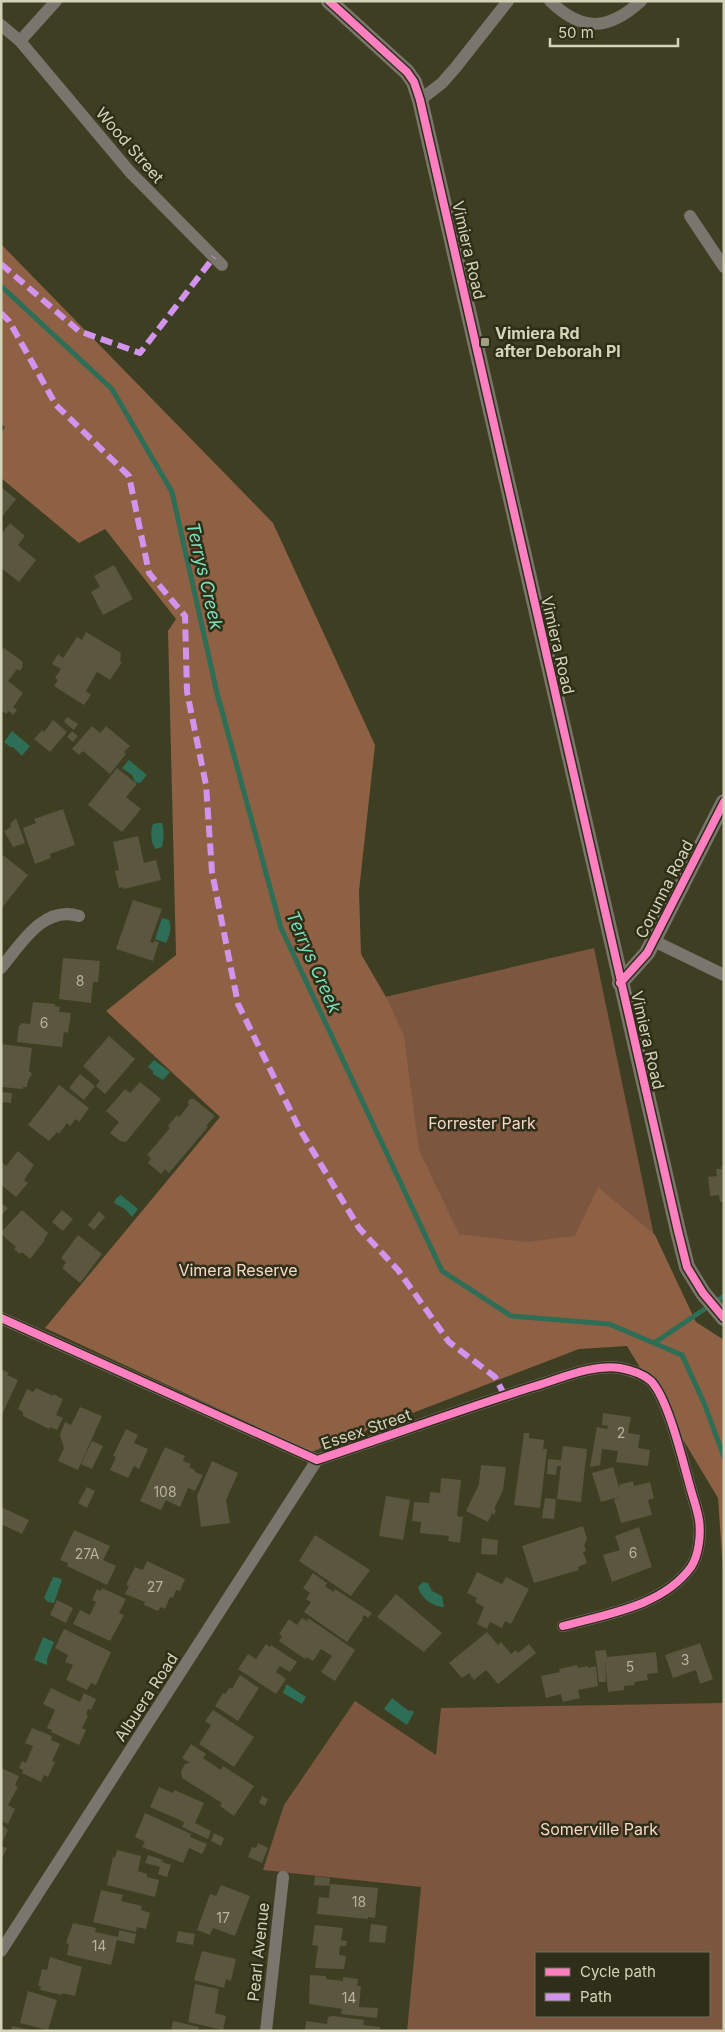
<svg xmlns="http://www.w3.org/2000/svg" width="725" height="2032" viewBox="0 0 725 2032" font-family="Inter,sans-serif">
<style>
.green{fill:#7c563f;fill-rule:evenodd}
.forest{fill:#8e6044}
.water{fill:#2e6d56}
.lines{fill:none;stroke-linecap:round;stroke-linejoin:round}
.stream{stroke:#2e6d56;stroke-width:5}
.building{fill:#5b563f}
.minor{stroke:#7a756d;stroke-width:12}
.tertiary{stroke:#7a756d;stroke-width:16}
.quiet{stroke:#d193ec;stroke-width:6;stroke-dasharray:12 6;stroke-linecap:butt}
.cycleway-casing{stroke:#2f2f19;stroke-width:11}
.cycleway{stroke:#ff80c0;stroke-width:8}
.poi-dot{fill:#a0a084;stroke:#2f2f19;stroke-width:2}
.labels{text-anchor:middle;dominant-baseline:central;stroke-width:5;stroke-linejoin:round;paint-order:stroke}
.number-label{font-size:14px;fill:#b6b49a}
.street-label{font-size:16px;fill:#d4d4b9;stroke:#2f2f19}
.poi-label{font-size:16px;font-weight:bold;fill:#d4d4b9;stroke:#2f2f19;text-anchor:start}
.park-label{font-size:16px;fill:#f9d7c6;stroke:#2f2f19}
.water-label{font-size:18px;font-style:italic;fill:#79e0bb;stroke:#2f2f19}
</style>
<rect width="100%" height="100%" fill="#3e3e22"/>
<!-- green -->
<path class="green" d="M594,948L659,1260L483,1288L299,1017Z
M355,1701L436,1755L441,1708L724,1703V2031H407L421,1887L263,1870L284,1805ZM536,1953H709V2016H536Z"/>
<!-- forest -->
<path class="forest" d="M1,244L273,523L375,745L359,891L361,954L386,997L404,1036L419,1150L459,1234L527,1242L575,1236L598,1187L655,1235L696,1322L724,1340V1584L718,1498L627,1346L579,1349L311,1452L45,1328L220,1117L106,1011L176,955L168,631L176,619L105,529L79,543L1,478V432L5,427L1,424Z"/>
<!-- water -->
<path class="water" d="M12,731L30,746L22,756L13,747H10L4,742Z
M129,760L147,775L140,783L135,782L132,775L122,768Z
M158,823H162C164,829 164,841 162,847L156,849C151,844 150,831 153,824Z
M162,918L169,920C172,929 170,934 166,943L155,939Z
M154,1060L170,1072L163,1080L153,1074V1071L148,1067Z
M121,1195L138,1209L132,1217L125,1209L114,1203L116,1198Z
M53,1577L59,1578L62,1580L54,1603L48,1602L44,1598Z
M423,1582L428,1583L432,1591L442,1596L444,1607C433,1607 421,1598 418,1587Z
M43,1637L54,1642L47,1659V1665L34,1660Z
M286,1685H288L306,1697L302,1704L283,1693Z
M392,1698L409,1711L411,1710L414,1712L407,1725L384,1709Z"/>
<g class="lines">
<!-- stream -->
<path class="stream" d="M1,286L112,389L172,492L217,693L281,928L442,1271L511,1316L609,1324L682,1355L704,1403L724,1457
M654,1343L724,1296"/>
</g>
<!-- building -->
<path class="building" d="M1,487L16,499L1,518Z
M10,523L25,536L18,545L36,560L19,582L1,568V534Z
M114,565L133,599L103,615L91,592L100,587L94,576Z
M86,632L121,653L120,661L122,662L110,680L97,672L86,691L91,695L84,705L54,686L58,680L55,678L61,669L52,664L58,654L63,658L77,637L82,640Z
M4,648L23,662L22,665L23,666L20,671L17,669L8,681L23,693L13,707L17,710L13,715L9,711L6,714L1,710V651Z
M67,717L78,724L74,730L64,722Z
M53,720L67,732L50,752L34,739L42,730L44,732Z
M92,726L100,733L106,726L130,746L124,752L126,754L110,774L83,751L79,755L72,749Z
M72,731L78,736L73,742L67,737Z
M117,768L137,784L126,797L141,809L122,832L88,805Z
M63,809L75,845L50,854L51,858L35,864L23,828L36,823L34,819Z
M16,818L25,843L13,847L4,831L11,827L10,824Z
M138,836L144,863L156,860L161,880L124,889L123,887L119,888L115,871L119,870L113,842Z
M3,855L28,875L1,909V857Z
M133,900L162,909L150,942L154,943V941L159,942L153,961L116,949Z
M63,958L100,961L98,982H93L91,1003L59,999Z
M33,1002L55,1004V1006L60,1007L59,1012L71,1013L68,1033L64,1032L62,1047L17,1042L19,1025H21V1023L30,1024Z
M109,1036L135,1059L105,1094L96,1086L100,1081L83,1066Z
M1,1044L32,1048L29,1071L32,1074L28,1081L27,1087H23V1089L1,1087Z
M80,1074L95,1086L84,1100L69,1088Z
M140,1082L161,1099L126,1142L120,1141L110,1133L119,1122L106,1111L125,1089L130,1093Z
M59,1085L89,1108L79,1122L76,1119L70,1126L67,1123L59,1134L57,1132L49,1141L28,1125Z
M1,1092L12,1093L11,1103L1,1102Z
M190,1099H194L215,1116L206,1126L208,1127L169,1173L165,1169L161,1174L148,1163L151,1158L147,1155L170,1128L168,1126L177,1115L179,1117L189,1105L188,1102Z
M18,1151L34,1165L24,1180L28,1183L16,1197L1,1185V1162L6,1166Z
M721,1167H724V1202H720L719,1195L710,1196L708,1177L717,1176L716,1169H722Z
M1,1203L8,1208L1,1216Z
M22,1210L48,1233L44,1239L45,1240L30,1259L22,1252L20,1254L14,1249L16,1247L1,1234V1232Z
M62,1210L73,1219L63,1231L52,1222Z
M99,1211L105,1217L94,1230L88,1225Z
M78,1235L102,1254L80,1283L62,1268L66,1262L61,1258Z
M1,1369L9,1373L7,1375L18,1380L1,1417Z
M36,1388L53,1396V1394L63,1399L56,1415L63,1418L57,1430L50,1427L49,1429L23,1416V1412L18,1409L27,1389L33,1392Z
M80,1407L102,1416L78,1470L58,1461L64,1448L60,1435L65,1422L71,1425Z
M603,1413L631,1417L628,1433L640,1435L638,1448L650,1450L648,1466L616,1462L618,1451L602,1449L600,1465L590,1467L597,1427L607,1429L608,1426L602,1425Z
M126,1429L138,1435L134,1443L148,1449L139,1469L134,1466L128,1478L110,1470L116,1457L113,1456Z
M524,1433H529V1438L544,1440L543,1449H547L540,1508L514,1505Z
M92,1441L103,1446L92,1469L81,1464Z
M563,1446L587,1449L581,1502L557,1499L561,1466H557L556,1475L547,1474L548,1459L561,1460Z
M165,1447L185,1456L183,1461L191,1464L189,1467L195,1470V1472L203,1475L195,1491L188,1488L180,1507L166,1500L161,1510L140,1501Z
M212,1461L238,1473L226,1500L230,1523L201,1527L197,1496Z
M481,1465L506,1467L503,1490L494,1509L496,1510L494,1515L492,1513L488,1522L466,1511L479,1484Z
M613,1467L620,1491L619,1485L633,1481L634,1486L650,1482L654,1498L648,1500L652,1515L621,1523L614,1499L622,1496L601,1502L592,1473Z
M441,1478L461,1480L457,1516L463,1517L460,1543L448,1541L449,1536L420,1533L421,1522L412,1521L414,1502L429,1503L430,1492L440,1493Z
M87,1487L95,1491L87,1508L78,1503Z
M386,1496L410,1500L403,1540L379,1536Z
M545,1498L556,1499L554,1519L542,1518Z
M1,1507L29,1520L22,1534L1,1524Z
M583,1526L587,1539L584,1545L586,1551L583,1552L587,1563L578,1567L579,1570L534,1583L522,1546Z
M639,1527L652,1567L612,1582L603,1555L620,1550L615,1536Z
M74,1530L110,1546L103,1560L116,1566L107,1585L67,1566L68,1563L60,1560Z
M315,1535L370,1570L351,1596L299,1561Z
M482,1538L498,1540L497,1555L481,1554Z
M147,1561L185,1579L180,1591L176,1590L173,1598L170,1597L165,1609L161,1607L158,1611L144,1605L145,1602L125,1594L129,1586L126,1585L135,1567L143,1570Z
M477,1572L502,1584L506,1577L529,1589L511,1624L505,1621L502,1628L490,1622L487,1629L477,1624L484,1607L475,1602L477,1598L467,1593Z
M313,1573L327,1583L325,1586L333,1592L335,1589L372,1613L368,1618L364,1615L362,1618L363,1619L347,1642L304,1612L311,1602L306,1599L310,1593L303,1588Z
M102,1588L126,1599L119,1613L124,1615L110,1641L73,1624L80,1610L90,1615L96,1602L92,1600L97,1589L101,1591Z
M396,1594L442,1633L424,1652L377,1617Z
M57,1600L73,1608L66,1623L50,1615Z
M302,1618L307,1621L308,1618L355,1650L335,1681L321,1672L332,1656L321,1649L313,1661L307,1657L305,1659L279,1641L282,1636L279,1634L289,1619L297,1625Z
M64,1629L111,1652L96,1685L91,1683L87,1690L66,1680L73,1665L65,1662L68,1655L55,1648Z
M487,1632L498,1645L501,1642L511,1654L516,1650L518,1653L529,1644L536,1653L498,1684L486,1670L474,1680L469,1673L462,1678L449,1663Z
M700,1643L713,1679L700,1684L696,1670L673,1678L665,1655Z
M266,1644L270,1647L271,1645L297,1662L290,1672L280,1666L276,1672L286,1679L276,1694L238,1669L248,1654L256,1659Z
M606,1650L607,1657L656,1652L658,1673L647,1674L648,1680L634,1682L635,1685L624,1686V1690L608,1692L605,1661L606,1682H599L595,1651Z
M577,1665L578,1668L588,1666V1668L596,1666L598,1686L578,1690L580,1698L563,1702L561,1694L546,1698L541,1676L560,1672L559,1669Z
M240,1675L259,1688L238,1721L215,1706L223,1693L225,1694L230,1687L232,1689Z
M51,1688L80,1702L84,1693L96,1699L91,1710L88,1709L86,1714L88,1716L82,1728L86,1730L79,1745L51,1732L52,1730L47,1728L55,1710L43,1704Z
M213,1710L254,1737L234,1767L199,1744L211,1725L205,1721Z
M32,1728L52,1736L51,1740L60,1744L52,1761L55,1762L48,1777L44,1775L41,1782L22,1773L23,1770L19,1768L22,1761L26,1763L33,1746L25,1743Z
M191,1744L206,1754L203,1758L221,1770L223,1766L254,1786L234,1816L220,1806L222,1803L182,1778L181,1771L185,1764L190,1763L182,1758Z
M1,1768L19,1776L15,1785L18,1787L8,1805L15,1809L8,1824L1,1821Z
M159,1787L173,1793L174,1790L204,1803L195,1823L211,1831L208,1839L182,1827L184,1822L150,1807Z
M262,1796L268,1799L265,1806L259,1803Z
M145,1813L191,1834L190,1837L207,1844L202,1854L189,1848L183,1863L142,1847L145,1842L135,1837Z
M1,1824L8,1830L1,1845Z
M214,1833L224,1838L221,1846L211,1841Z
M258,1843L268,1848L262,1863L248,1857L252,1847L256,1848Z
M1,1846L7,1848L1,1860Z
M117,1850L141,1856L138,1871L147,1874V1877L159,1880L155,1897L107,1885L113,1857L115,1858Z
M148,1855L163,1860L162,1862L171,1865L167,1877L158,1874L160,1867L145,1863Z
M315,1876L330,1878L329,1886L314,1885Z
M330,1884L378,1888L375,1918L368,1917V1919L317,1914L319,1897L329,1898Z
M221,1885L250,1896L235,1936L213,1928L210,1935L197,1930L210,1894L216,1896Z
M101,1890L123,1895L121,1901L142,1906L141,1910L150,1913L146,1929L137,1927L136,1932L93,1922Z
M73,1923L96,1928L95,1932L118,1937L119,1930L136,1934L134,1944L117,1940L111,1965L67,1955L69,1944L66,1943Z
M371,1924L387,1926L385,1943L369,1942Z
M315,1925L343,1928L341,1940L347,1941L346,1946H340L339,1955L346,1956L344,1969L315,1968L318,1946L312,1945Z
M178,1931L195,1934L193,1945L176,1942Z
M202,1951L236,1959L231,1981L226,1979L224,1988L194,1980Z
M50,1957L82,1967L75,1996L62,1993V1995L40,1990L41,1986H38L42,1969L47,1970Z
M310,1975L326,1976V1979L343,1981V1977L358,1979L357,1986H361L359,2007L378,2008L377,2018L341,2014L342,2009L309,2004Z
M195,1984L219,1989L215,2013L226,2016L223,2030L188,2022Z
M28,1991L57,2000L48,2030L20,2023Z
M333,2016L364,2020L363,2025L380,2027V2031H305L306,2021L327,2024L328,2017Z
M173,2021L199,2027L198,2031H171Z
M12,2026L30,2030V2031H11Z"/>
<g class="lines">
<!-- minor -->
<path class="minor" d="M550,1C582,32 608,31 641,1
M1,25L20,41L130,172L222,265
M20,41L56,1
M420,100L442,83L456,67L508,1
M690,216L724,267
M654,941L724,975
M1,968C21,944 43,905 79,916
M1,1318L317,1460C389,1436 460,1410 532,1387C560,1379 591,1364 620,1368C631,1370 642,1373 651,1381C668,1399 682,1458 689,1483C692,1495 697,1508 699,1520C701,1534 699,1555 691,1567C663,1606 607,1614 563,1626
M1,1951L317,1460
M266,2031L283,1877"/>
<!-- tertiary -->
<path class="tertiary" d="M329,1L407,72L414,82L420,100L678,1231L687,1267L703,1293L724,1318
M620,983L647,953L724,802"/>
<!-- quiet -->
<path class="quiet" d="M1,264L79,331L140,353L214,257
M1,313L9,321L56,405L129,476L149,573L185,616L187,692L206,785L212,872L238,1004L299,1128L359,1228L398,1270L449,1342L495,1377L505,1396"/>
<defs>
<path id="cycleway" d="M329,1L407,72L414,82L420,100L678,1231L687,1267L703,1293L724,1318
M620,983L647,953L724,802
M1,1318L317,1460C389,1436 460,1410 532,1387C560,1379 591,1364 620,1368C631,1370 642,1373 651,1381C668,1399 682,1458 689,1483C692,1495 697,1508 699,1520C701,1534 699,1555 691,1567C663,1606 607,1614 563,1626"/>
</defs>
<!-- cycleway casing -->
<use href="#cycleway" class="cycleway-casing"/>
<!-- cycleway -->
<use href="#cycleway" class="cycleway"/>
</g>
<!-- markers -->
<rect class="poi-dot" x="480" y="337" width="10" height="10" rx="2.5"/>
<g class="labels">
<!-- number labels -->
<g class="number-label">
<text x="80" y="980">8</text>
<text x="44" y="1022">6</text>
<text x="621" y="1432">2</text>
<text x="165" y="1491">108</text>
<text x="633" y="1552">6</text>
<text x="87" y="1553">27A</text>
<text x="155" y="1586">27</text>
<text x="685" y="1659">3</text>
<text x="630" y="1666">5</text>
<text x="359" y="1901">18</text>
<text x="223" y="1917">17</text>
<text x="99" y="1945">14</text>
<text x="349" y="1997">14</text>
</g>
<!-- street labels -->
<g class="street-label">
<text transform="translate(130 145) rotate(49)">Wood Street</text>
<text transform="translate(469 250) rotate(77)">Vimiera Road</text>
<text transform="translate(558 645) rotate(77)">Vimiera Road</text>
<text transform="translate(664 889) rotate(-63)">Corunna Road</text>
<text transform="translate(648 1040) rotate(77)">Vimiera Road</text>
<text transform="translate(366 1429) rotate(-19)">Essex Street</text>
<text transform="translate(146 1697) rotate(-57)">Albuera Road</text>
<text transform="translate(258 1952) rotate(-84)">Pearl Avenue</text>
</g>
<!-- poi labels -->
<g class="poi-label">
<text x="495" y="333">Vimiera Rd<tspan x="495" dy="18">after Deborah Pl</tspan></text>
</g>
<!-- park labels -->
<g class="park-label">
<text x="482" y="1123">Forrester Park</text>
<text x="238" y="1270">Vimera Reserve</text>
<text x="599" y="1829">Somerville Park</text>
</g>
<!-- water labels -->
<g class="water-label">
<text transform="translate(205 576) rotate(77)">Terrys Creek</text>
<text transform="translate(314 962) rotate(66)">Terrys Creek</text>
</g>
</g>
<!-- border -->
<rect width="725" height="2032" fill="none" stroke="#d4d4b9" stroke-width="5"/>
<!-- legend -->
<rect x="535" y="1952" width="175" height="65" fill="#2f2f19" stroke="#717159"/>
<rect x="545" y="1968" width="25" height="8" fill="#ff80c0" stroke="#717159"/>
<text x="580" y="1977" font-size="15" fill="#d4d4b9">Cycle path</text>
<rect x="545" y="1993" width="25" height="8" fill="#d193ec" stroke="#717159"/>
<text x="580" y="2002" font-size="15" fill="#d4d4b9">Path</text>
<!-- scale -->
<path d="M550 38v8h128v-8" fill="none" stroke="#d4d4b9" stroke-width="2.5"/>
<text x="558" y="38" font-size="15" fill="#d4d4b9" stroke="#2f2f19" stroke-width="4" paint-order="stroke">50 m</text>
</svg>
